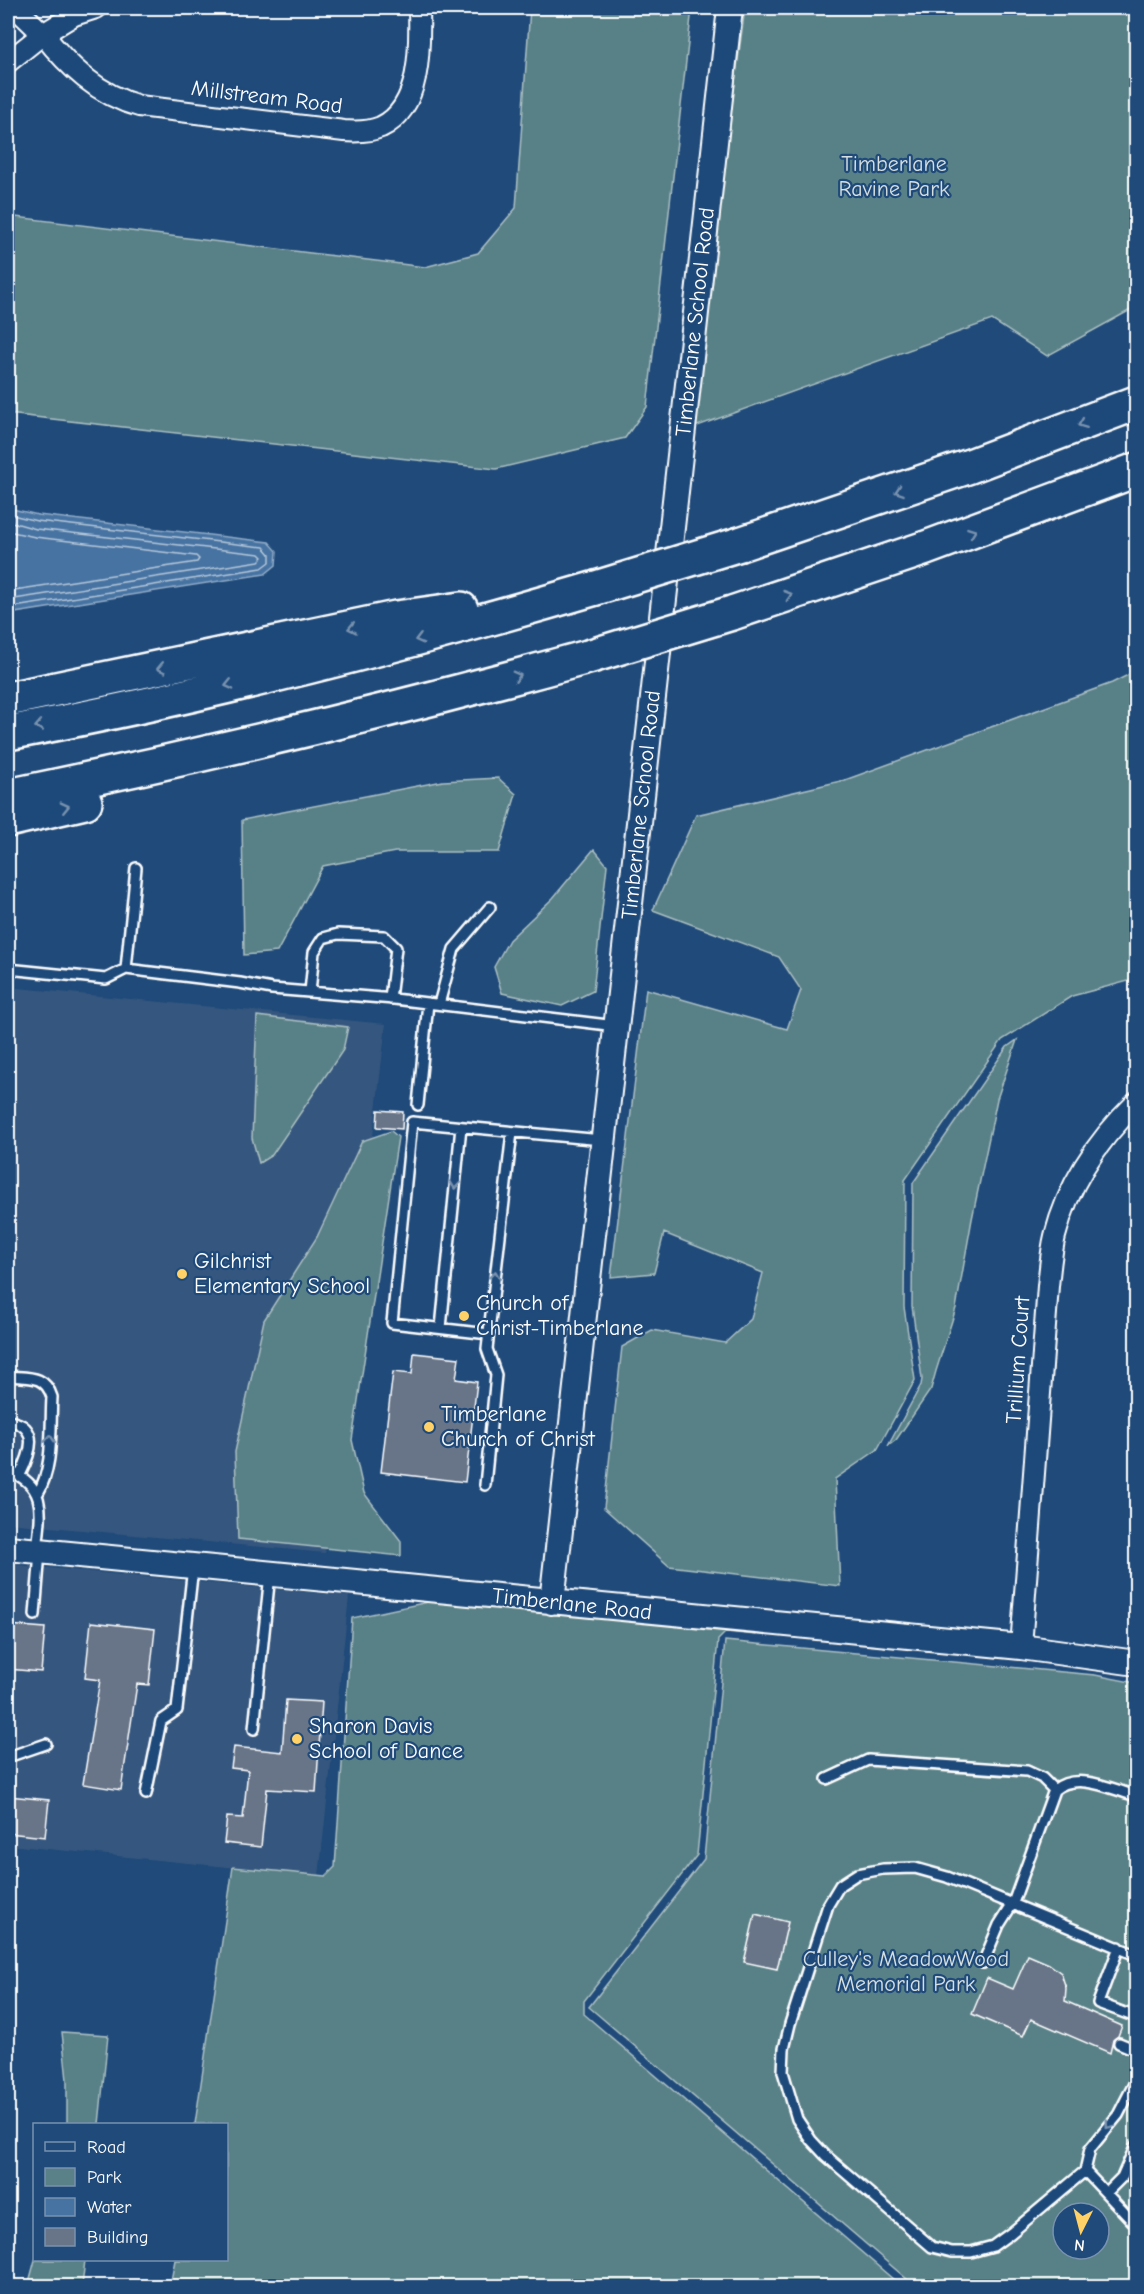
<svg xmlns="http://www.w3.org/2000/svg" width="1144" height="2294" viewBox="0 0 1144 2294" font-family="'Comic Neue',sans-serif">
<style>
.built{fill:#35577e}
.green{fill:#598187;stroke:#acc0c3;stroke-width:1.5;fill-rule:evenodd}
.water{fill:#4773a2;stroke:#91abc7;stroke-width:1.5}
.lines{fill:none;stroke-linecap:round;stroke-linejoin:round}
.shore{stroke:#b5c7da;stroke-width:1.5}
.building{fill:#687488;stroke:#fff;stroke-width:1.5}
.service-casing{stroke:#fff;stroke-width:14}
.minor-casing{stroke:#fff;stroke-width:24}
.tertiary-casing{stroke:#fff;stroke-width:28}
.motorway-casing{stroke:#fff;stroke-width:38}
.service{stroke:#1f4a7a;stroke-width:9}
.minor{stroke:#1f4a7a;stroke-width:20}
.tertiary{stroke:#1f4a7a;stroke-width:24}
.motorway{stroke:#1f4a7a;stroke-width:33}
.motorway-bridge-casing{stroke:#fff;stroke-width:38;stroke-linecap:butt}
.motorway-bridge{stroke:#1f4a7a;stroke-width:33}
.oneway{stroke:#7992af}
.poi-dot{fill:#ffd166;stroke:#1f4a7a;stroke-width:2}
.labels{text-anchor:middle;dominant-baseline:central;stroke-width:4.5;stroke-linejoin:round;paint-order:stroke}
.street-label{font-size:22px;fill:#fff;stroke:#1f4a7a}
.park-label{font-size:22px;fill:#d6e0e1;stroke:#1f4a7a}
.poi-label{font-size:22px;fill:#fff;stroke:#1f4a7a;text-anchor:start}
</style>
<rect width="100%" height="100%" fill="#1f4a7a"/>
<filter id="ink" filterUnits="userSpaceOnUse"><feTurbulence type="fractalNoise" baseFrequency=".0167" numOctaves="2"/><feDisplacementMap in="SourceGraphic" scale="12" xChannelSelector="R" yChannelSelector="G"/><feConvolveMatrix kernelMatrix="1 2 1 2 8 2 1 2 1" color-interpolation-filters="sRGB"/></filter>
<g filter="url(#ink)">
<!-- built -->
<path class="built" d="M8,987L386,1024L325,1553L8,1523Z
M8,1564L349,1596L319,1876L8,1845Z"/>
<!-- green -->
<path class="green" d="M530,8H692L647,407L625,438L496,469L8,414V216L425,267L478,253L516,208Z
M745,8H1136V307L1047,356L992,320L692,428L691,408Z
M1136,671V979L1072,996L1002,1040L905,1180L904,1307L915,1380L877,1450L835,1479L840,1586L669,1566L604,1508L622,1347L652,1330L725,1343L751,1319L763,1273L664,1233L654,1273L611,1277L646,989L787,1029L801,990L779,957L653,910L696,815L845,780L1112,683Z
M498,778L516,794L499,852H395L323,866L277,952L244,955L242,820L443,781Z
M594,849L607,865L593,991L562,1006L502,993L494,967L509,940L553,898Z
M257,1016L348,1027L343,1050L272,1155L259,1163L252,1138Z
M1017,1040L997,1099L972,1219L956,1308L936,1371L931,1389L896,1440L888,1446L921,1385L922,1379L912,1306L913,1183L1007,1047Z
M391,1131L398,1137L352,1440L364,1493L401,1541V1556L238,1539L235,1452L264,1320L317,1237L362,1141Z
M433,1601L758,1632L756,1635L726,1632L718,1640L697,1855L584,2001V2014L901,2286H170L175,2260H226V2124H195L233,1867L326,1876L335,1867L352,1618Z
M725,1641L1095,1675L1136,1683V2286H915L589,2007L704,1859ZM1063,2213H1099V2249H1063Z
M62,2032L108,2035L99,2124H67V2080Z
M35,2260H85L82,2286H28Z"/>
<!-- water -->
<path class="water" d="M8,508L38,515L269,542L277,551L276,565L265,574L8,614Z"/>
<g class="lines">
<!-- shore -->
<path class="shore" d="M8,514L37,521L264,547L270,554V562L262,568L8,608
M8,521L36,529L260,554L263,557L259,561L8,600
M8,531L35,537L196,556L199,559L197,562L8,591"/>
</g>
<!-- building -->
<path class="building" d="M378,1110L403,1112L402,1129L377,1127Z
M414,1353L459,1358L456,1379L477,1382L465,1482L381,1472L393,1372L412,1374Z
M91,1622L155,1629L149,1685L137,1684L121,1790L83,1784L100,1680L85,1678Z
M8,1625L45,1628L41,1672L8,1669Z
M286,1700L322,1702L316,1792L267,1789L261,1847L224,1843L227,1817L243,1818L248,1770L231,1768L234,1747L282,1752Z
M8,1796L49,1800L45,1837L8,1833Z
M755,1914L788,1922L777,1969L744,1962Z
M1028,1955L1049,1964L1061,1973L1066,1988L1065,2001L1122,2026L1118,2036L1113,2040L1110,2053L1031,2019L1023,2036L972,2014L987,1978L1013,1989Z"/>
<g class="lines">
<defs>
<path id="service" d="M8,969L106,979L126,969L240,983L272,989L394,999L616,1026
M126,969L136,868
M310,992L314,952L323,938L338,934L384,936L396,948L390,999
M439,1004L454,949L490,907
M418,1105L428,1003
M441,1328L461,1127
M489,1334L392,1323L412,1122L602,1140
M8,1376C28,1378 45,1374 52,1397C50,1430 54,1467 37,1495
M8,1421C42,1425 30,1455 20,1475
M8,1471C48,1485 41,1514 37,1549
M485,1485L496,1375L487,1349L512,1132
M35,1615L40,1552
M254,1729L270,1574
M8,1757L46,1744
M827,1779L868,1760L1027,1771L1042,1778L1054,1790
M146,1794L161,1721L177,1710L193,1567
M1119,1947L1098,2003L1133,2016L1136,2014
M1136,1955L947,1877L915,1868L883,1869L857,1874L840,1885L828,1905L790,2024L784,2049L783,2072L797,2119L811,2140L825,2155L932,2247L952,2252H971L993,2246L1011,2233L1085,2171L1090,2149L1118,2115L1136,2080
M983,1963L999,1925L1013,1903L1054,1790C1077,1771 1111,1789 1136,1796
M1119,2043L1136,2050
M1085,2171L1136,2225
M1106,2193L1122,2177L1136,2145"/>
<path id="minor" d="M96,8L74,15L43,34C68,66 98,95 139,106L344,131C357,132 369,132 381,127C422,108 420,45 419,8
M8,62L43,34L16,8
M1021,1647L1048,1286C1050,1269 1051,1252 1055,1236C1068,1184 1099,1139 1136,1103"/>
<path id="tertiary" d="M8,1548L1021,1647L1136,1663
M552,1602L730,8"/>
<path id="motorway" d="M740,544L970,466L1136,403
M732,613L926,548L1136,470
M8,699L396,618L461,609
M8,733C206,696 402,645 596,588
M8,796C203,756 396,710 588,657
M8,820L85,802"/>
</defs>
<!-- service casing -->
<use href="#service" class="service-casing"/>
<!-- minor casing -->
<use href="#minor" class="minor-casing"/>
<!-- tertiary casing -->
<use href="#tertiary" class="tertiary-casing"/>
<!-- motorway casing -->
<use href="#motorway" class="motorway-casing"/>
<!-- service -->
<use href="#service" class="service"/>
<!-- minor -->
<use href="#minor" class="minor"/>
<!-- tertiary -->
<use href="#tertiary" class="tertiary"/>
<!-- motorway -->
<use href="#motorway" class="motorway"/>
<defs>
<path id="motorway-bridge" d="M596,588L740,544
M588,657L732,613"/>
</defs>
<!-- motorway-bridge casing -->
<use href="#motorway-bridge" class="motorway-bridge-casing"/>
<!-- motorway-bridge -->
<use href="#motorway-bridge" class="motorway-bridge"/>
</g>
<!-- one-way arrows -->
<defs><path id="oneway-chevron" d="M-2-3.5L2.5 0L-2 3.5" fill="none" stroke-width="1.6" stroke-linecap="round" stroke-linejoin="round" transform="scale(1.5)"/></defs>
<g class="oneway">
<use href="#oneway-chevron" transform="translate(1082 424) rotate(159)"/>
<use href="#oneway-chevron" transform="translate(899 491) rotate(161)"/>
<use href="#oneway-chevron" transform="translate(972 532) rotate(-20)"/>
<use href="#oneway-chevron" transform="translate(788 595) rotate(-18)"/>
<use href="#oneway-chevron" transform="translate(352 628) rotate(168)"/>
<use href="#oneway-chevron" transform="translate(419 639) rotate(165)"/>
<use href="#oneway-chevron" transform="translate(161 668) rotate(168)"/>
<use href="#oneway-chevron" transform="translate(517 676) rotate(-15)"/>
<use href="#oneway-chevron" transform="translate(229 685) rotate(167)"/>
<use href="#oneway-chevron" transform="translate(39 726) rotate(169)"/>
<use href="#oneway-chevron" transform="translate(65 807) rotate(-13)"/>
<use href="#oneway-chevron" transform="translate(455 1185) rotate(96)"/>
<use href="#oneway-chevron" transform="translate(495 1275) rotate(-83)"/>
<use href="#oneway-chevron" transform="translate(50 1439) rotate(-87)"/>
<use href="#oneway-chevron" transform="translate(1109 2125) rotate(128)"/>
</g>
</g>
<!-- markers -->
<g class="poi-dot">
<circle cx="182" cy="1274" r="6"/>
<circle cx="464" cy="1316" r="6"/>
<circle cx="429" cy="1427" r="6"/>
<circle cx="297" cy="1739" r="6"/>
</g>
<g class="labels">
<!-- street labels -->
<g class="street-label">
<text transform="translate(267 97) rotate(7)">Millstream Road</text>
<text transform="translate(695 322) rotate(-84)">Timberlane School Road</text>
<text transform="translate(641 805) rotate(-84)">Timberlane School Road</text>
<text transform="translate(1018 1360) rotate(-86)">Trillium Court</text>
<text transform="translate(572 1604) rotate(6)">Timberlane Road</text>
</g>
<!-- park labels -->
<g class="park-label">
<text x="894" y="164">Timberlane<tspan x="894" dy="25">Ravine Park</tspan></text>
<text x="906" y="1959">Culley's MeadowWood<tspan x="906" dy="25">Memorial Park</tspan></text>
</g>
<!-- poi labels -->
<g class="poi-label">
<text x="194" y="1261">Gilchrist<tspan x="194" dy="25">Elementary School</tspan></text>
<text x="476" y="1303">Church of<tspan x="476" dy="25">Christ-Timberlane</tspan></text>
<text x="441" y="1414">Timberlane<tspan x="441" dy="25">Church of Christ</tspan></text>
<text x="309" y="1726">Sharon Davis<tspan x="309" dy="25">School of Dance</tspan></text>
</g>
</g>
<!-- margin -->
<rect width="1144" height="2294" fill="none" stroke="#1f4a7a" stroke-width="30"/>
<rect x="15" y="15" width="1114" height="2264" fill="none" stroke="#fff" stroke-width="2" filter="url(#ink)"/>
<!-- legend -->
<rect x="33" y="2123" width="195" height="138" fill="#1f4a7a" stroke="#7992af" stroke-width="1.5"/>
<rect x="45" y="2142" width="30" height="9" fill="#1f4a7a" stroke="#7992af" stroke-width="1.5"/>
<text x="87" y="2153" font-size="18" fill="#ffffff">Road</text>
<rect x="45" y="2168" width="30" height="18" fill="#598187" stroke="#7992af" stroke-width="1.5"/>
<text x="87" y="2183" font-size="18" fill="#ffffff">Park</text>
<rect x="45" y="2198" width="30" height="18" fill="#4773a2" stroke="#7992af" stroke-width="1.5"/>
<text x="87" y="2213" font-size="18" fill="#ffffff">Water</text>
<rect x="45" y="2228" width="30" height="18" fill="#687488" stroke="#7992af" stroke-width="1.5"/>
<text x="87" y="2243" font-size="18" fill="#ffffff">Building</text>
<!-- north arrow -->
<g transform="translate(1081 2231) rotate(186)"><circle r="28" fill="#1f4a7a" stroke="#7992af" stroke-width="1.5"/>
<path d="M0-4.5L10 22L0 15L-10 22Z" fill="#ffd166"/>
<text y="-9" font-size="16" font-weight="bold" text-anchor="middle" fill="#ffffff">N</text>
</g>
</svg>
